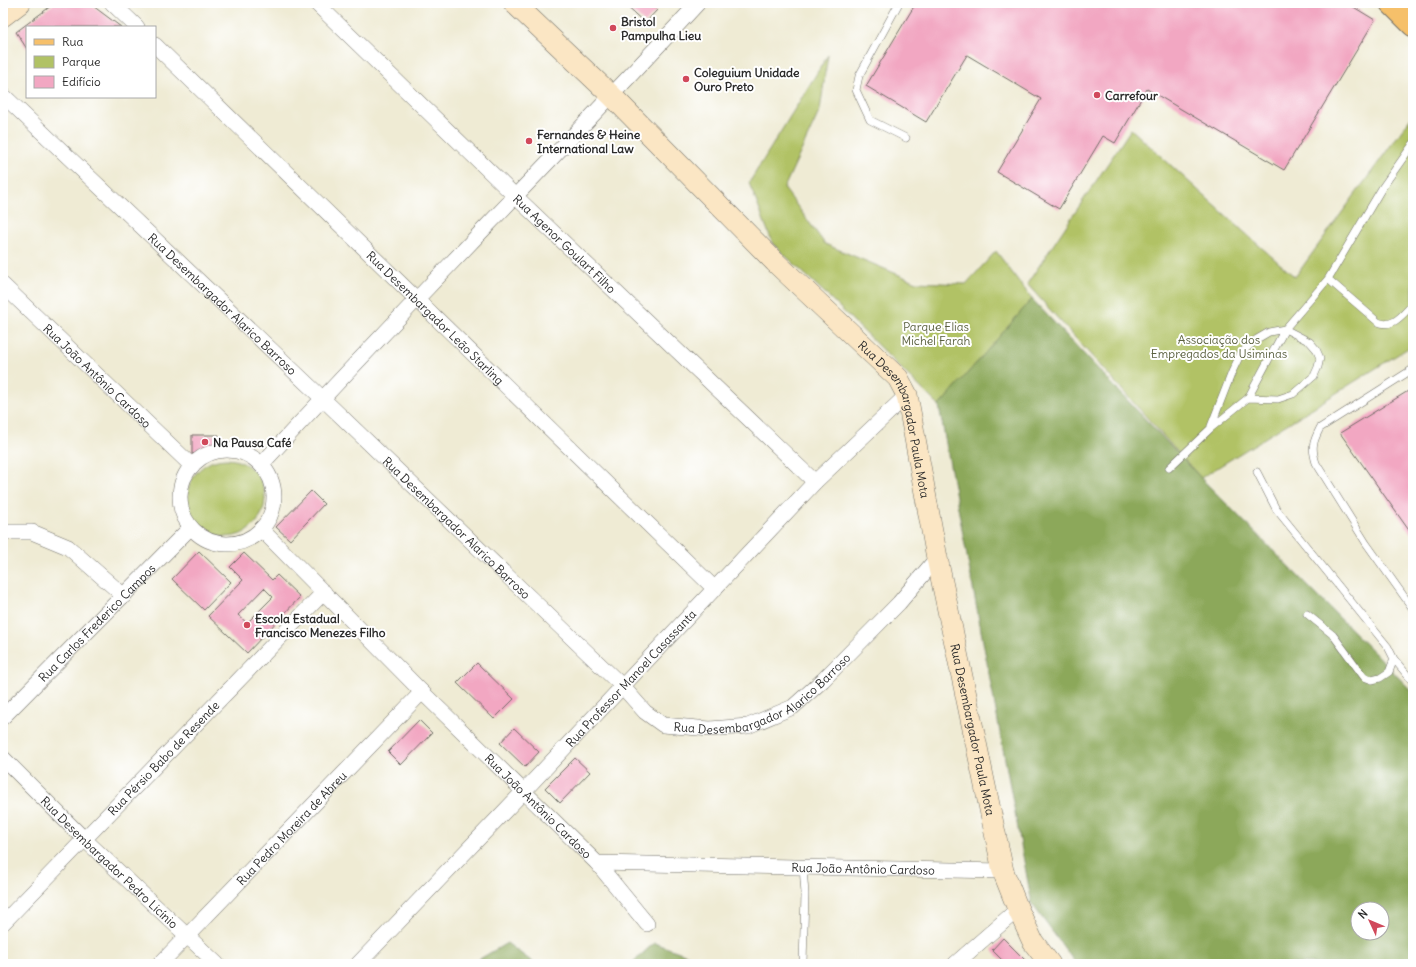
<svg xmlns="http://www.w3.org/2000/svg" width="1416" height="967" viewBox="0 0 1416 967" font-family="Delius,sans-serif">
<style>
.green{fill:#b1c265;stroke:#6e7648}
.forest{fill:#8ca85a;stroke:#5c6a42;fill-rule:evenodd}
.building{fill:#f2a7c2;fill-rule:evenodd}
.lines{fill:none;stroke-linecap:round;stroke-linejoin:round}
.lane-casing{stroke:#706e66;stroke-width:8}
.street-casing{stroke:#706e66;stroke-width:16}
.secondary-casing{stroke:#706e66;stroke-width:22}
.primary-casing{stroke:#706e66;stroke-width:24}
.lane{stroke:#fff;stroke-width:7}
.street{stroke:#fff;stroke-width:15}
.secondary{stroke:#fbe6c4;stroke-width:21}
.primary{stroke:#f6c06b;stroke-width:22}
.poi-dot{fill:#d1495b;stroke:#fff;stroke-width:1.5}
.labels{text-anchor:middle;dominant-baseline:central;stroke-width:4;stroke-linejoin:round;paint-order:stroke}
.poi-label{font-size:12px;font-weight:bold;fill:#2b2b2b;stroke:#fff;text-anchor:start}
.street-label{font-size:12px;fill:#2b2b2b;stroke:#fff}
.park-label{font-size:12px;fill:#5a603f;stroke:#fff}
</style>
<rect width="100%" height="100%" fill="#fff"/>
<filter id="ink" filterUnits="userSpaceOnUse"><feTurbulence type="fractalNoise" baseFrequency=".025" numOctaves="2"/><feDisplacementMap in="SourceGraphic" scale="8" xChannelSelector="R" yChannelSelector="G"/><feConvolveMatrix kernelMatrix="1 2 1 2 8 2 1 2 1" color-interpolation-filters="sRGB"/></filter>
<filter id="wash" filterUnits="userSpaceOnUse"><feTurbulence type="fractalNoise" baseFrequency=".012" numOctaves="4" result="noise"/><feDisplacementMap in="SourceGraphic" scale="16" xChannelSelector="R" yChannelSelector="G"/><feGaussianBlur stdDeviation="0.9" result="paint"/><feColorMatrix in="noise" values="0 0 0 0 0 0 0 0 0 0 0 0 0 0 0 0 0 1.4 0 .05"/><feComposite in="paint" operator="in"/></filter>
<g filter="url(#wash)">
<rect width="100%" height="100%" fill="#efebd4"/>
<!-- green -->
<path class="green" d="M828,55L820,110L784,188L825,244L916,282L966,284L996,251L1032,299L939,406L826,294L773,244L749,183Z
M1413,115V345L1201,478L1027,284L1131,129L1254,241L1295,277Z
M187 498a39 39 0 1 1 78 0a39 39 0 1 1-78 0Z"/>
<!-- forest -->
<path class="forest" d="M1032,299L1201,478L1413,692V964H1076L1032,904L939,406ZM1358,909H1382V933H1358Z
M507,943L535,964H471Z
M654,943L713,964H631Z"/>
<g id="blocks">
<!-- building -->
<path class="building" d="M55,3H89L121,27H27V49L16,32Z
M628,3H649L657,10L645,23L625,5Z
M916,3H1347L1375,20L1284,170L1147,89L1115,143L1103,136L1059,209L997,172L1041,99L967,55L926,122L866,86Z
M1413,388V536L1340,433Z
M192,435H219L217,449L192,454Z
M311,491L324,504L290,540L276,527Z
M199,551L231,582L204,610L172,579Z
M244,553L272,580L277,575L300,597L247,653L208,616L243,580L230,567ZM264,588L273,597L247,623L238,615Z
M477,663L514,699L494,719L457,683Z
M419,720L432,733L401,765L388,752Z
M514,728L539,752L525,767L500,743Z
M575,758L590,772L560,803L545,788Z
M1003,938L1028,963L1026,964H1006L992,950Z"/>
</g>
</g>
<g filter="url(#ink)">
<use href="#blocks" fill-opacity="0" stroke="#706e66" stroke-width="1"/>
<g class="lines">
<defs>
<path id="lane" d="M899,3L859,76L856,90L870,120L906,138
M1328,279L1378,322C1393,329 1403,314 1413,304
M1413,369L1320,428C1313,442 1311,447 1316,463L1366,543L1413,609
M1211,426L1232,372L1241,353L1257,339L1269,332L1285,329L1310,342L1316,349L1320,358L1318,367L1314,376L1293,394L1278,399L1248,398
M1169,468L1211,428L1248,398L1285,329L1328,279L1382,188L1413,144
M1257,472L1276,509L1388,647L1394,659L1389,672L1380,678L1372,680L1364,677L1333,635L1307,614
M1394,659L1413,682
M803,867L805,894L803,963"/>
<g id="street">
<path d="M112,3L137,27"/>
<path id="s1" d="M316,3L515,196L815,482"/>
<path id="s2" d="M155,45L715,589"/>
<path id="s3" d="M3,95L322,398L622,686L645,712L663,725L710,729L748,726L793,707L823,680L899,603L937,558"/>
<path id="s4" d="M3,285L192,466"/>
<circle cx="227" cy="497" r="47"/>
<path d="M261,465C404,309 554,159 698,3"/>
<path id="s5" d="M261,529L422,692L597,863L1003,871"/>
<path d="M3,532H32L68,547L124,596"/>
<path id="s6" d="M3,717L190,528"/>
<path id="s7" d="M3,758L84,839L217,964"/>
<path d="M597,863L647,924"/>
<path id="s8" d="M3,923L324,592"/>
<path id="s9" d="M160,964L422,692"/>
<path id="s10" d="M358,964L523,792L815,482L907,395"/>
<path d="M955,964L1018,909"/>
</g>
<g id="secondary">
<path id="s11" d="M514,3L612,96L775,262L898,378L907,395L937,558L1003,871L1018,909L1033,942L1050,964"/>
<path d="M3,16L20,3"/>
</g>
<path id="primary" d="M1391,3L1413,25"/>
</defs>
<!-- lane casing -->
<use href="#lane" class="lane-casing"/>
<!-- street casing -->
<use href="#street" class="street-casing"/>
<!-- secondary casing -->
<use href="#secondary" class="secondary-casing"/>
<!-- primary casing -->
<use href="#primary" class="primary-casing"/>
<!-- lane -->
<use href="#lane" class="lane"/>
<!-- street -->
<use href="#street" class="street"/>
<!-- secondary -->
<use href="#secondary" class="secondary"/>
<!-- primary -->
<use href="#primary" class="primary"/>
</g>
</g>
<!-- markers -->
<g class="poi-dot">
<circle cx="613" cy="28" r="4"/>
<circle cx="686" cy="79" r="4"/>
<circle cx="1097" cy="95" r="4"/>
<circle cx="529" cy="141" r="4"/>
<circle cx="205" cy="442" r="4"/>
<circle cx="247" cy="625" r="4"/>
</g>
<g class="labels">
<!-- poi labels -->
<g class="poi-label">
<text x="621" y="21">Bristol<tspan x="621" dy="14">Pampulha Lieu</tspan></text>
<text x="694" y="72">Coleguium Unidade<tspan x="694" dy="14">Ouro Preto</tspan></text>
<text x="1105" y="95">Carrefour</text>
<text x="537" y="134">Fernandes &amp; Heine<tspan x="537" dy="14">International Law</tspan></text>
<text x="213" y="442">Na Pausa Café</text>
<text x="255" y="618">Escola Estadual<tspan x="255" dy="14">Francisco Menezes Filho</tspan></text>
</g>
<!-- street labels -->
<g class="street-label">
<text stroke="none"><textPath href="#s1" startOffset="346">Rua Agenor Goulart Filho</textPath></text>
<text stroke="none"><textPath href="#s3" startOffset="303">Rua Desembargador Alarico Barroso</textPath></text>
<text stroke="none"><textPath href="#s2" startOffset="391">Rua Desembargador Leão Starling</textPath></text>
<text stroke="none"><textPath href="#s4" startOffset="131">Rua João Antônio Cardoso</textPath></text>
<text stroke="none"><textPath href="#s11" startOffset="573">Rua Desembargador Paula Mota</textPath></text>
<text stroke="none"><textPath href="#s3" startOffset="627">Rua Desembargador Alarico Barroso</textPath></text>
<text stroke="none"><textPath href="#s6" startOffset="133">Rua Carlos Frederico Campos</textPath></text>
<text stroke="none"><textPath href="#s10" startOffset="395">Rua Professor Manoel Casassanta</textPath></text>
<text stroke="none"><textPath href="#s3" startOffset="1023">Rua Desembargador Alarico Barroso</textPath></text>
<text stroke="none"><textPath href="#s11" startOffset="897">Rua Desembargador Paula Mota</textPath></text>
<text stroke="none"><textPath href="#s8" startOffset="230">Rua Pérsio Babo de Resende</textPath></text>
<text stroke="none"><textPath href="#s5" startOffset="392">Rua João Antônio Cardoso</textPath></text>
<text stroke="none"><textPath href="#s9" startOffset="189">Rua Pedro Moreira de Abreu</textPath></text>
<text stroke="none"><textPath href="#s7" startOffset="149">Rua Desembargador Pedro Licínio</textPath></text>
<text stroke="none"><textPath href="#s5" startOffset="740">Rua João Antônio Cardoso</textPath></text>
</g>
<!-- park labels -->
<g class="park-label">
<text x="936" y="326">Parque Elias<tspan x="936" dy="14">Michel Farah</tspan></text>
<text x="1219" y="339">Associação dos<tspan x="1219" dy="14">Empregados da Usiminas</tspan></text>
</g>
</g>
<!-- margin -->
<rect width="1416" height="967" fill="none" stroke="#fff" stroke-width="16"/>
<!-- legend -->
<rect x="26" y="26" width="130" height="72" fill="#ffffff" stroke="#aaaaaa"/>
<rect x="34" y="39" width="20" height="6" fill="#f6c06b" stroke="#aaaaaa"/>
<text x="62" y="46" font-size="12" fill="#2b2b2b">Rua</text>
<rect x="34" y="56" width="20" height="12" fill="#b1c265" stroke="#aaaaaa"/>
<text x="62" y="66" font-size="12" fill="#2b2b2b">Parque</text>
<rect x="34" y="76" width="20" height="12" fill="#f2a7c2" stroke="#aaaaaa"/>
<text x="62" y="86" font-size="12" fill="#2b2b2b">Edifício</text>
<!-- north arrow -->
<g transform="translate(1370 921) rotate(314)"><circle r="19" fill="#ffffff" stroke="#aaaaaa"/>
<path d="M0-3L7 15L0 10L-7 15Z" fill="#d1495b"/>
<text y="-6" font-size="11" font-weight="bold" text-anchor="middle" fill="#2b2b2b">N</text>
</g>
</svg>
